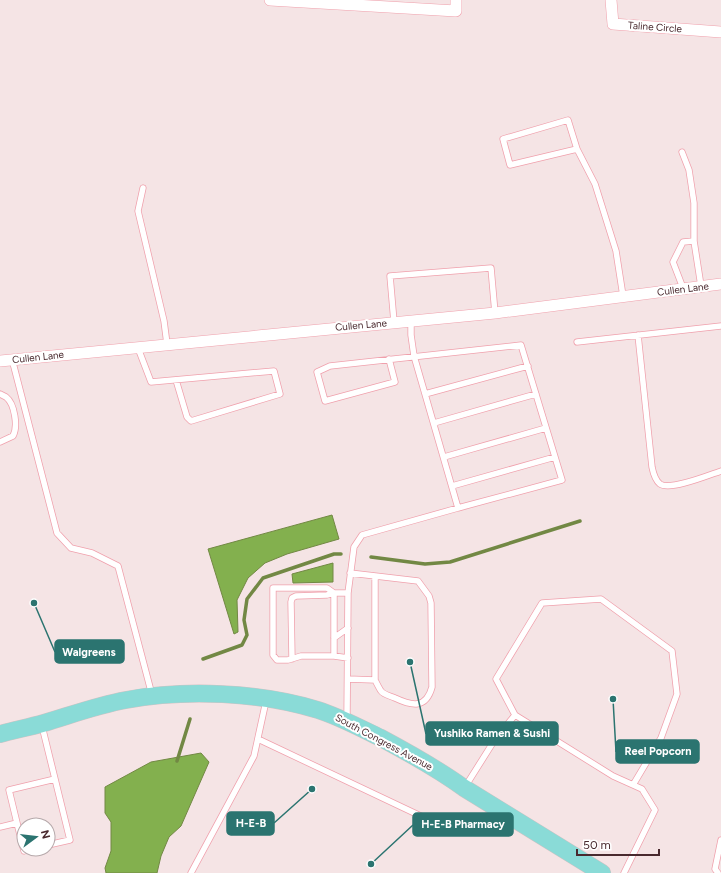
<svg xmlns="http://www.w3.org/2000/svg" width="721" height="873" viewBox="0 0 721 873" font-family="Figtree,sans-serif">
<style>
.water{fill:#83b04e;stroke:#728844}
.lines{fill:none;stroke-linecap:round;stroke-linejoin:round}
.stream{stroke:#728844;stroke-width:3.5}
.service-casing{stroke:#f0a0ac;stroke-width:7}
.minor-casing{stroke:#f0a0ac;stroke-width:12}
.primary-casing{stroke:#ccc3c4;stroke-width:18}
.service{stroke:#fff;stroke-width:5.5}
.minor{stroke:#fff;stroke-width:11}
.primary{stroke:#8adbd7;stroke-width:17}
.labels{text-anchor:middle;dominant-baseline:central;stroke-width:4;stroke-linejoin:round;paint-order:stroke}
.street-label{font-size:10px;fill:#49292e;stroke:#fff}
.leader{fill:none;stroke:#2b7470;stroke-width:1.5}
.callout-dot{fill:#2b7470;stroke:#fff;stroke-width:1.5}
.callout{fill:#2b7470;stroke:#2b7470;stroke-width:1.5}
.callout-label{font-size:11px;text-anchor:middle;font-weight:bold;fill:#fff}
</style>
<rect width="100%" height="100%" fill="#f5e4e5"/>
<!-- water -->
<path class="water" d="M332,515L339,539L287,554L265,563L248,578L237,600L238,632L234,634L208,549Z
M333,563V582L293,583L292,574Z
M201,753L209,762L181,826L169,837L161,856L157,873H106L105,868L111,851V822L105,813V787L151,762Z"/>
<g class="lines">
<!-- stream -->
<path class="stream" d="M371,557L425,564L450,562L580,521
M203,659L242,645L247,635L244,620L247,599L263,578L334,554H341
M177,761L190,719"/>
<defs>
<path id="service" d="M577,149L510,165L503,139L568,120L577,149L595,184L616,251L623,296
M682,152L689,170L694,203V241L701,286
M143,188L138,211L164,321L167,344
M683,288L673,262L683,242L694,241
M394,322L390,276L491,268L495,313
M638,335L652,467C653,472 655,480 660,484C670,491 709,475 721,471
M577,342L721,326
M138,348L151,382L274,371L280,394L191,421L187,417L176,380
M12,359L57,533L71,548L92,553L118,566L152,695
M389,359L395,382L325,401L317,372L330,366L521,345L562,480L458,508L414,356L411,335V321
M0,394C2,395 4,396 6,397C15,404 18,427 13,436L0,442
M425,394L528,366
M434,423L536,394
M444,457L546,428
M452,486L555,457
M350,573L418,581L429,596L431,603L432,687C426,709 412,706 395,698C391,696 384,695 381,691C379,688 377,684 375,680V576
M334,593L327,588H273V655L277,660H288L301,656H334L348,658
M334,593V656
M334,638L348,628
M292,659L291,602L292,598L296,596L327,595L334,593H348
M348,679L375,680
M515,715L496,679L542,603L601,599L672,651L677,694L661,738L633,785
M347,718L348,593L354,547L362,535L458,508
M42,726L70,840L48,845
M258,739L444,827
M465,787L494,741L515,715L613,776L642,789L655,810L624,873
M17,823L9,790L55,779
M0,827L17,823L24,851L31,849
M191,873L254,756L266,701
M718,873L715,869L721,840"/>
<path id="minor" d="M270,0L456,11V0
M611,0L613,24L721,32
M0,361L495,313L721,284"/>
<path id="primary" d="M0,734C15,730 30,727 44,723C71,715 98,705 126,700C185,689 260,692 318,710C340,717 360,728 381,738C409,753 438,769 464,788L602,873"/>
</defs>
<!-- service casing -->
<use href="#service" class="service-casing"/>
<!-- minor casing -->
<use href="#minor" class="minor-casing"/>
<!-- primary casing -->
<use href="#primary" class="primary-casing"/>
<!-- service -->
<use href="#service" class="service"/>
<!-- minor -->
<use href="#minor" class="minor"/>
<!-- primary -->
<use href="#primary" class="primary"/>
</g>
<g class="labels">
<!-- street labels -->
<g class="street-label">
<text transform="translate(655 27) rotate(4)">Taline Circle</text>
<text transform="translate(683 289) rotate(-7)">Cullen Lane</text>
<text transform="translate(361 325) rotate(-5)">Cullen Lane</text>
<text transform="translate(38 357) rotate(-6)">Cullen Lane</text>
<text transform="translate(384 742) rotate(28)">South Congress Avenue</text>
</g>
</g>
<!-- callouts -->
<path class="leader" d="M34 603L55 652M410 662L426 734M613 699L616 752M312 789L274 823M371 864L413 825"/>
<g class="callout-dot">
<circle cx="34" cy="603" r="4"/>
<circle cx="410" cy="662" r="4"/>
<circle cx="613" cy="699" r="4"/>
<circle cx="312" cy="789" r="4"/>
<circle cx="371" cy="864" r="4"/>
</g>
<g class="callout">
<rect x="55" y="640" width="69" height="23" rx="4"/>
<rect x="426" y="722" width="132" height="23" rx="4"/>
<rect x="616" y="740" width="83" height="23" rx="4"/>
<rect x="227" y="812" width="47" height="23" rx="4"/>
<rect x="413" y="813" width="100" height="23" rx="4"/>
</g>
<g class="callout-label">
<text x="89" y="656">Walgreens</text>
<text x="492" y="737">Yushiko Ramen &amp; Sushi</text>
<text x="658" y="755">Reel Popcorn</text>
<text x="251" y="827">H-E-B</text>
<text x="463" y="828">H-E-B Pharmacy</text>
</g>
<!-- north arrow -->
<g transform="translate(36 837) rotate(75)"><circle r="19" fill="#ffffff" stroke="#b6a9ab"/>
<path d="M0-3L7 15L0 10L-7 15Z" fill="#2b7470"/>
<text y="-6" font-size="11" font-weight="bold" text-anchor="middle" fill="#49292e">N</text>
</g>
<!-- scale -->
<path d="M577 849v6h82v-6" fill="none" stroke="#49292e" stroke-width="2"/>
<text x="583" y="849" font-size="12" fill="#49292e" stroke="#ffffff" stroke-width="3" paint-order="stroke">50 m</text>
</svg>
